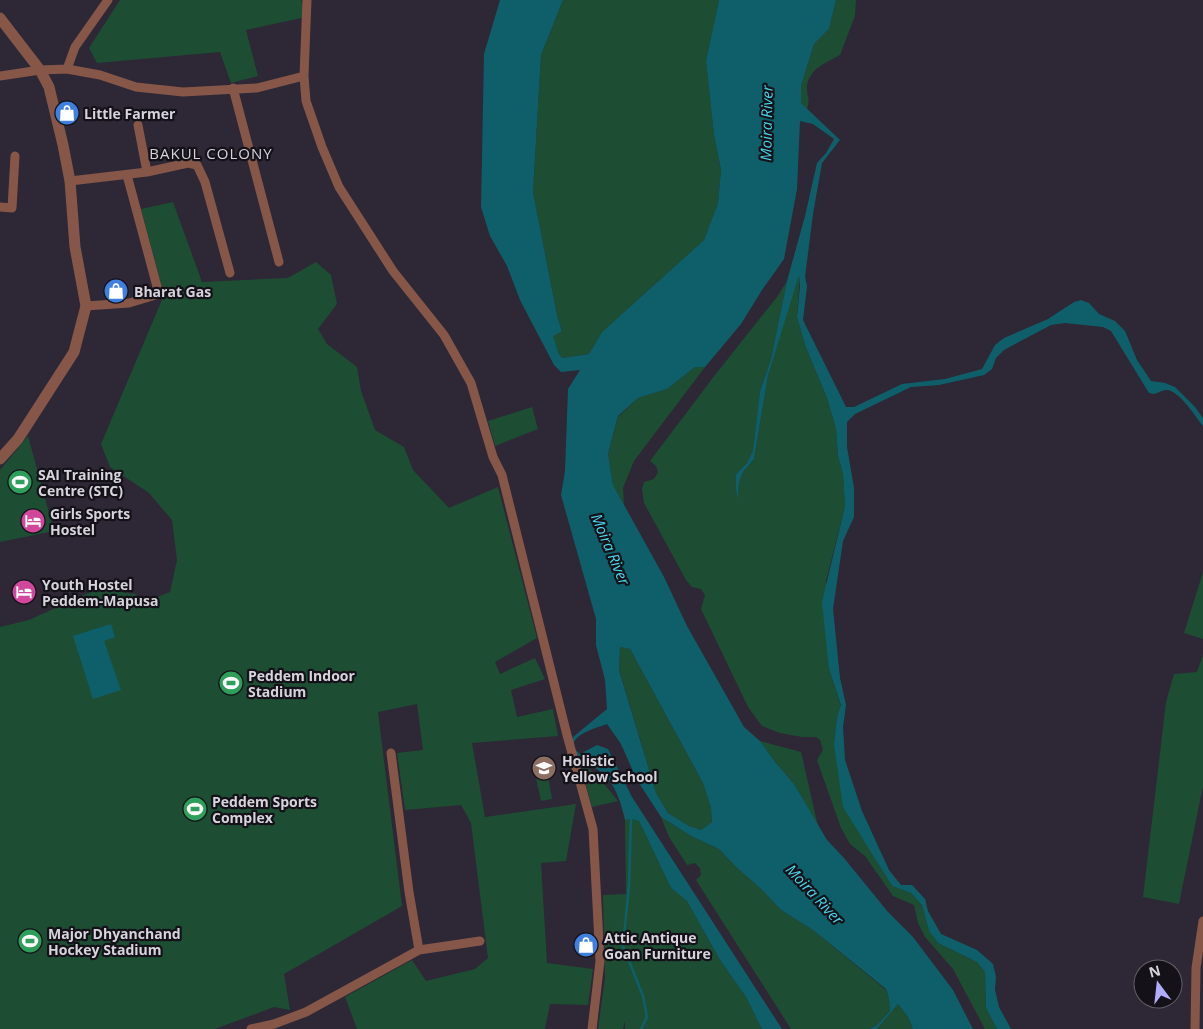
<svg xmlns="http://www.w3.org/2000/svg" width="1203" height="1029" viewBox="0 0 1203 1029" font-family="'Open Sans',sans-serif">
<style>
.green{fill:#1d4e34}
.water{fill:#0f5f6a;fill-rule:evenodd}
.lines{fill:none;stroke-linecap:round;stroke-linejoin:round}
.stream{stroke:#0f5f6a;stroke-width:2.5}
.minor{stroke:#865748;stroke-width:9}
.tertiary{stroke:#865748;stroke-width:11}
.labels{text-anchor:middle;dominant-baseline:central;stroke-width:4.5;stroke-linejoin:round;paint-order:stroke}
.poi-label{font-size:14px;font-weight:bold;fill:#d7d4dd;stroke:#141218;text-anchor:start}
.water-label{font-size:15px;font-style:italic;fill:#49d5ea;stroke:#141218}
.neighbourhood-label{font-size:15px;letter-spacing:1px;fill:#d7d4dd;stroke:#141218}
</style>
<rect width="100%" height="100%" fill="#2d2736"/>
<!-- green -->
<path class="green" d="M120,0H301L306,17L246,30L258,76L231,83L220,52L97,63L89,48Z
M563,0H719L706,61L714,135L721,170L718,203L704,240L602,332L589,354L562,358L558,352L552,336L562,330L557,315L533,192L541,55Z
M836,0H856L855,16L840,55C827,62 809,69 807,86C806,95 811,97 807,109L801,103V86L814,44L829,29Z
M173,202L202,282L288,278L316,262L331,275L337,304L318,329L327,344L357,367L361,391L375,430L404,447L413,470L449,508L498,487L537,638L495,662L500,674L535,658L545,679L511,690L517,717L553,709L558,736L472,743L485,817L576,804L566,861L541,863L547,963L593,969L588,1005L550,1004L545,1029H357L345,997L412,960L426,981L475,969L488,958L471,823L461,805L405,810L397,753L423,750L417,704L378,712L402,906L284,974L290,1010L274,1007L215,1029H0V627L29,620L97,589L136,594L140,604L170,592L177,560L172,520L149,493L110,467L101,444L164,295L141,209Z
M798,275H800L797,317L805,345L827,398L836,429L838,456L843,474L845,506L826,581L829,669L841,706L837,717L834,744L877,862L892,886L911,893L922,905L929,931L938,943L977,962L985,972L986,1008L997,1029H985L953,969L925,937L918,923L914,905L893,896L865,856L850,844L841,828L817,760L823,750L820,740L816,737H802L780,733L762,726L748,707L701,609L705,595L701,589L692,587L686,580L644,503L642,489L644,482L654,479L658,472L656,466L650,461L715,375L777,297L787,281L771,359L760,391L753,452L747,463L736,474L738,497L739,483L743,472L754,459L768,376Z
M695,367H705L634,461L623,488L624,505L613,485L608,454L618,417L638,398L667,389Z
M532,407L538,429L495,446L488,421Z
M28,436L54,531L0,542V470Z
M1203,572V639L1184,633Z
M620,647L630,649L703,783L711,808L712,822L701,830L689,826L668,813L656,793L619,669Z
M1203,655V786L1179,904L1143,897L1166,702L1174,674L1197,672Z
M760,741L801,752L818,826L794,784L776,763Z
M579,761L597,775L618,801L592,807Z
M548,776L552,799L541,801L536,778Z
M661,817L691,836L719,849L735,866L761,889L781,910L813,930L886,990L889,999L890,1011L878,1024L870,1029H791L696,880L701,875L700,868L695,863L687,865L669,837Z
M632,819L639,821L671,888L687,901L720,960L746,997L762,1029H625V1020L623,1029H598L605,978L603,895L626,894L625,820Z
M898,1004L908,1017L913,1029H877Z"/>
<!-- water -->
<path class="water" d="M500,0H563L541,55L533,192L557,315L562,331L553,336L558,352L562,358L589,354L602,332L704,240L718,203L721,170L714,135L706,61L719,0H836L829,29L814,44L801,86V103L840,140L822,163L813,214L805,277L807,286L803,320L846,407H854L902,384L945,379L982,369L995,345L1004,338L1048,319L1074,302L1081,300L1089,303L1099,314L1115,321L1125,331L1137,360L1151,381L1165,383L1175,387L1195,407L1203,418V426C1196,417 1178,389 1166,390C1162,390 1158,393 1154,394L1149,393L1111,331L1103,327L1065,323L1051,325L1004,350L996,358L992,369L984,375L939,385L911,387L855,414L847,422V447L854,488V517L843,541L833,609L840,678L846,705L843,727L845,760L862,811L889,870L901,885H912L925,899L928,911L941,934L977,950L993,964L996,977L995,990L999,1007L1011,1029H997L986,1008L985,972L977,962L938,943L929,931L922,905L911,893L892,886L843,807L834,744L837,717L841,705L829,669L822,602L845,506L843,474L838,456L836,429L827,398L805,345L797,317L800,286L799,275L768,376L754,459L743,472L739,483L738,499L736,490V474L747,463L753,451L760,391L771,359L787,281L805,216L817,163L826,153L834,139L813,124L800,121L797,189L784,259L762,290L741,324L705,367H695L667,389L638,398L618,416L608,454L613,485L664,577L687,626L744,727L760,741L776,763L794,784L827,840L844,858L888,912L913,937L953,990L973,1029H913L908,1017L898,1004L877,1029H870L878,1024L890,1011L889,999L886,989L813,930L781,910L761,889L735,866L719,849L691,836L661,817L637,780L621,744L607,724C596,728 559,738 580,754L597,745L608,749L632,797L782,1029H762L746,997L720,960L687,901L671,888L639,821L632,819L625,820C621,802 615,783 601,772C588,762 575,759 570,743L573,737L607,709L605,680L596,645V619L561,495L565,471L568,389L580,370L561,372L554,365L520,300L507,266L490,236L481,207L484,54ZM620,647L630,649L703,783L711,808L712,822L701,830L689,826L668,813L656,793L619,670Z
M111,624L115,637L104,641L121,690L93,699L73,636Z"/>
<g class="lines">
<!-- stream -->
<path class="stream" d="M631,817L629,886L623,946L643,996L647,1017L641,1029"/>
<!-- minor -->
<path class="minor" d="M307,0L304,76L306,101L322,147L339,187L393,271L444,335L471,383L493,457L502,475L567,735L593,829L600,961L592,1029
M67,69L75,47L108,0
M0,76L40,70L67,69L100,75L136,87L183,92L257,88L304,76
M233,88L279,262
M138,125L147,172
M70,181L147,172L188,163L197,165L205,182L230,273
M0,207L12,208L15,156
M86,306L129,303L159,294L127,175
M391,753L409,892L419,950
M251,1029L274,1024L306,1012L419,950L480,941
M1195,1029L1196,968L1203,921"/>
<!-- tertiary -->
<path class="tertiary" d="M0,18L40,70L49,87L63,145L70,181L75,247L86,306L74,352L18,439L0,459"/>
</g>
<!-- icons -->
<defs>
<symbol id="shop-disc" viewBox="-11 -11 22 22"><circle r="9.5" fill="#3f7fe0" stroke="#141218"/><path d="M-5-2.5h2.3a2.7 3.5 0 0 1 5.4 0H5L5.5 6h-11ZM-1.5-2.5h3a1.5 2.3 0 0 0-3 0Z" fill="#fff"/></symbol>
<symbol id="stadium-disc" viewBox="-11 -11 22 22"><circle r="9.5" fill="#2e9e5b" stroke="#141218"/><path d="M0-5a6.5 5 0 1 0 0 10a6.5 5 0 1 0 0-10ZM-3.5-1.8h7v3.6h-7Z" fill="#fff"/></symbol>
<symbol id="hotel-disc" viewBox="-11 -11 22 22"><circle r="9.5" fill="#d1479c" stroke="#141218"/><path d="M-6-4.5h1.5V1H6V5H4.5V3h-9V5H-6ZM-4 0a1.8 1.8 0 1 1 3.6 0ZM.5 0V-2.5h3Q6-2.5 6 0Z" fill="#fff"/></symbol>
<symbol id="school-disc" viewBox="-11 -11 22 22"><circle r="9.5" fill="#8d6e63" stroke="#141218"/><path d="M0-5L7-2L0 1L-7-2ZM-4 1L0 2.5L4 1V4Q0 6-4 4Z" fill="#fff"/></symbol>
</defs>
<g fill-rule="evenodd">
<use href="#shop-disc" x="53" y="99" width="28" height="28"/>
<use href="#shop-disc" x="102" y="277" width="28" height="28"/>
<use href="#stadium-disc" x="6" y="468" width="28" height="28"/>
<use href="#hotel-disc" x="19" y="507" width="28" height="28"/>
<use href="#hotel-disc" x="10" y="578" width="28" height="28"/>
<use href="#stadium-disc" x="217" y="669" width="28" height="28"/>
<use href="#school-disc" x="530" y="754" width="28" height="28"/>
<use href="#stadium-disc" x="181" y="795" width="28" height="28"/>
<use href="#stadium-disc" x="16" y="927" width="28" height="28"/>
<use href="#shop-disc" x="572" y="931" width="28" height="28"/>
</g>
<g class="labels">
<!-- poi labels -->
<g class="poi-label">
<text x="84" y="113">Little Farmer</text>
<text x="134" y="291">Bharat Gas</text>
<text x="38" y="474">SAI Training<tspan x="38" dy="16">Centre (STC)</tspan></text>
<text x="50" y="513">Girls Sports<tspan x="50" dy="16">Hostel</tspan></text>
<text x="42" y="584">Youth Hostel<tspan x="42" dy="16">Peddem-Mapusa</tspan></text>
<text x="248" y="675">Peddem Indoor<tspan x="248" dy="16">Stadium</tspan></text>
<text x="562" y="760">Holistic<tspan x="562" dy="16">Yellow School</tspan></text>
<text x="212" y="801">Peddem Sports<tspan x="212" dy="16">Complex</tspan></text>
<text x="48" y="933">Major Dhyanchand<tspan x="48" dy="16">Hockey Stadium</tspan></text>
<text x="604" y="937">Attic Antique<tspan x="604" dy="16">Goan Furniture</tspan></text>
</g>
<!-- water labels -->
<g class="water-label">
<text transform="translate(766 123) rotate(-89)">Moira River</text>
<text transform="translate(611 549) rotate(67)">Moira River</text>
<text transform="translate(815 894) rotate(47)">Moira River</text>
</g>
<!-- neighbourhood labels -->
<g class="neighbourhood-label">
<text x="211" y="153">BAKUL COLONY</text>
</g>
</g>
<!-- north arrow -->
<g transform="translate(1158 984) rotate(345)"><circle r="24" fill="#141218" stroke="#626067"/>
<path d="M0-4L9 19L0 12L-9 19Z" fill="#b1adfa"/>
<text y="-8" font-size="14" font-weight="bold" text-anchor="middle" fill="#d7d4dd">N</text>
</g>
</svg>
